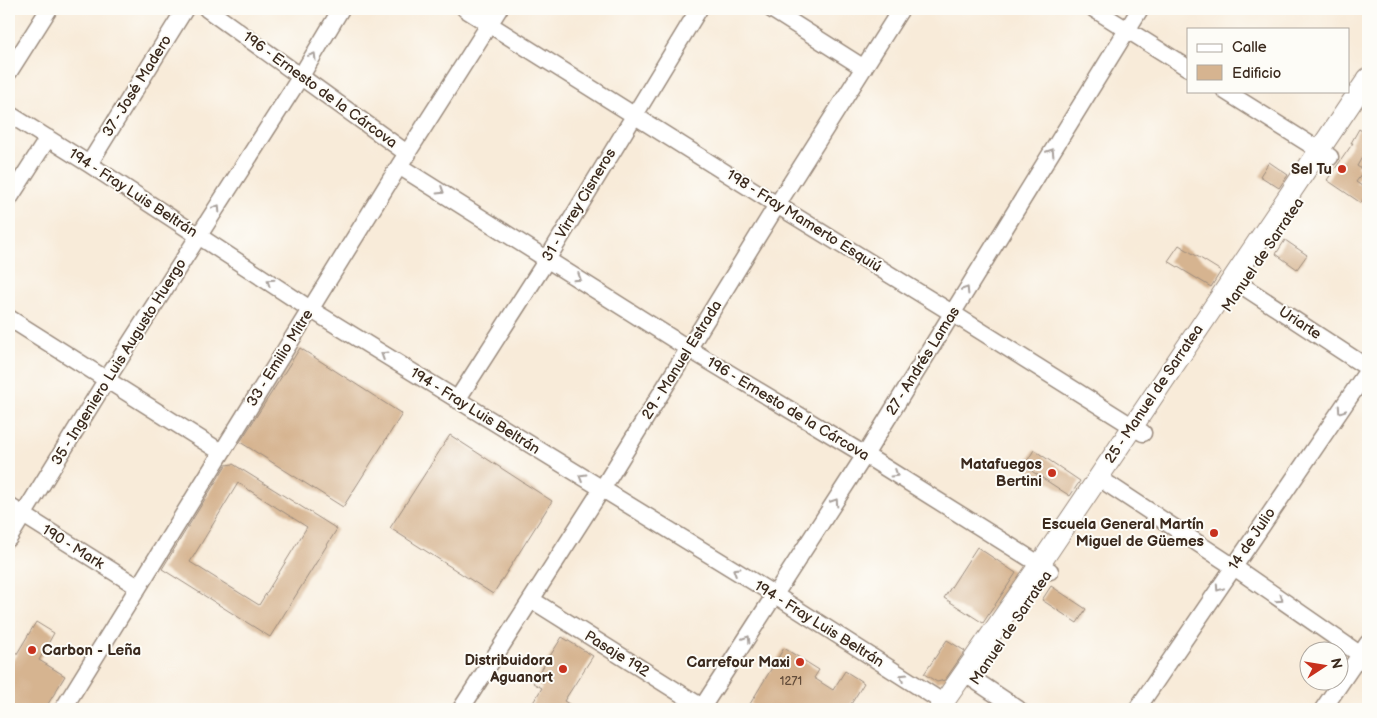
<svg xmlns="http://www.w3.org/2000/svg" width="1377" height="718" viewBox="0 0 1377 718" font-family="'Balsamiq Sans',sans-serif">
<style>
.building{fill:#d6b490;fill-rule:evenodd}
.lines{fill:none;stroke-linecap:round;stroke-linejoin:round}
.minor-casing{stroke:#9a8a7c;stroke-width:19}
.major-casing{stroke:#9a8a7c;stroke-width:22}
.minor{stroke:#fff;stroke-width:16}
.major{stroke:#fff;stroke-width:20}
.oneway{stroke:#a79f9a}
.poi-dot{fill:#c8321e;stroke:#fdfcf7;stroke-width:2}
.labels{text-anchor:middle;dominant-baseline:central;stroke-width:4;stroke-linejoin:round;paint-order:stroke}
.number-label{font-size:12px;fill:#624c3a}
.street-label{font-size:15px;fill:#3b2a1e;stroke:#fdfcf7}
.poi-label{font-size:15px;font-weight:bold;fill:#3b2a1e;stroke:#fdfcf7;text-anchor:end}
</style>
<rect width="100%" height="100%" fill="#fdfcf7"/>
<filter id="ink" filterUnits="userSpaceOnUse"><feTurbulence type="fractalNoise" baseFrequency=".02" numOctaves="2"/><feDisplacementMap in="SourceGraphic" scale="10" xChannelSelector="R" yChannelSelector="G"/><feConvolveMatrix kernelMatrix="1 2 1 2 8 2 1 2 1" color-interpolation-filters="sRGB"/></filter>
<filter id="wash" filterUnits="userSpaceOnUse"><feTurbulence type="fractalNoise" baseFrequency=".0096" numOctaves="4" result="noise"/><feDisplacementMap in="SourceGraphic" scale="20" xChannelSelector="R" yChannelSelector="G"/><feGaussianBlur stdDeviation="1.12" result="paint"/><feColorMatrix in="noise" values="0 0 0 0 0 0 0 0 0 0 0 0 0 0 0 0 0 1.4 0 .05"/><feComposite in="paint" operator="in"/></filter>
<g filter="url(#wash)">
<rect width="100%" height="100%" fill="#f8ebd9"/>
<g id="blocks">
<!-- building -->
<path class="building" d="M1359,129L1368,135V147L1357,166L1364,171L1356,182L1368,190L1361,203L1327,180L1353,143H1351Z
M1269,162L1288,175L1279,188L1260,176Z
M1285,240L1307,255L1297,269L1276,254Z
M1179,245L1221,271L1211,287L1168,261Z
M300,348L402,414L343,507L240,442Z
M450,435L552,501L493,594L390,528Z
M1034,450L1080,481L1070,496L1024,466Z
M233,464L337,529L270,637L162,569L226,465ZM238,483L307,527L259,605L190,562Z
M977,547L1016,573L983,623L944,598Z
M1051,586L1086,609L1077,623L1042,600Z
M36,622L54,633L39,660L65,676L45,709H9V667Z
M562,637L593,656L564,701L577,709H529L542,688L533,683Z
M947,640L965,651L945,680L937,682L924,674Z
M784,648L819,670L814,678L833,690L845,671L864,683L848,709H759L750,704Z"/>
</g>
</g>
<g filter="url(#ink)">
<use href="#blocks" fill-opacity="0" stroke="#9a8a7c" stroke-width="1"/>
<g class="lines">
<defs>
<path id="minor" d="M207,9L408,154
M465,9L777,205L952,313L1143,433
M771,9L864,68
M1094,9L1188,68
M9,72L49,9
M1225,91L1330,157
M9,114L89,164L310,309L775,595L944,703
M89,164L185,9
M399,166L689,349L865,455L1050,571
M9,199L48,138
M1232,279L1368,368
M9,318L221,452
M457,400L548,258L699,9
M1108,484L1234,567L1368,660
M9,506L138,587
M9,538L107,379L301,76L341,9
M532,600L702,707
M964,673L1018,709
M63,709L399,166L499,9
M461,709L602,489L777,205L901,9
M701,709L865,455L1140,9
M1137,709L1368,370
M1323,709L1368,643"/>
<path id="major" d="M939,709L1040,564L1368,78"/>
</defs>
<!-- minor casing -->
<use href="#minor" class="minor-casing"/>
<!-- major casing -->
<use href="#major" class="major-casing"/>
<!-- minor -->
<use href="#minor" class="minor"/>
<!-- major -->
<use href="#major" class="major"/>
</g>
<!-- one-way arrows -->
<defs><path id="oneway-chevron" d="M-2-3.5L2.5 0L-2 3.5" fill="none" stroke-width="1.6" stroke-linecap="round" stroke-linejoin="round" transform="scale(1.25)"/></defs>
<g class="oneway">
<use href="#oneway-chevron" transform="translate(313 56) rotate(-59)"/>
<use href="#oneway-chevron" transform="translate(1051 152) rotate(-58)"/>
<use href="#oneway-chevron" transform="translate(441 191) rotate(32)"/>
<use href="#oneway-chevron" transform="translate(217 208) rotate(-57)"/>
<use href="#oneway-chevron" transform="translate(578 278) rotate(33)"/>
<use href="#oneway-chevron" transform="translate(270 282) rotate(-147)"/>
<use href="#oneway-chevron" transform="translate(966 290) rotate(-58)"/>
<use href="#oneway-chevron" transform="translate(384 355) rotate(-148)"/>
<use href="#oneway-chevron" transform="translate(1341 410) rotate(124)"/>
<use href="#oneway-chevron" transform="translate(895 474) rotate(32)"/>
<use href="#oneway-chevron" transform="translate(582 477) rotate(-149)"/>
<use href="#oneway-chevron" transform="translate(835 502) rotate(-57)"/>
<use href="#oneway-chevron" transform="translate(736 571) rotate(-148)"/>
<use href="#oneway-chevron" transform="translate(1219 588) rotate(124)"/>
<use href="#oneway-chevron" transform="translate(1280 599) rotate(35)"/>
<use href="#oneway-chevron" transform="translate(747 639) rotate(-58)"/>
<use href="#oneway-chevron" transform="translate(903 677) rotate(-148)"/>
</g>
</g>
<!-- markers -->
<g class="poi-dot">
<circle cx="1342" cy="169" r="5"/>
<circle cx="1052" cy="473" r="5"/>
<circle cx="1214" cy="533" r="5"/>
<circle cx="32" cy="650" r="5"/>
<circle cx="800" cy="662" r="5"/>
<circle cx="563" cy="669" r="5"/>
</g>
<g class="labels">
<!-- number labels -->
<g class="number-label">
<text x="791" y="681">1271</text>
</g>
<!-- street labels -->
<g class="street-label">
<text transform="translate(137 86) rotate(-58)">37 - José Madero</text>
<text transform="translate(320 90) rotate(36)">196 - Ernesto de la Cárcova</text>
<text transform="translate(133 193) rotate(33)">194 - Fray Luis Beltrán</text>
<text transform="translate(579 205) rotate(-59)">31 - Virrey Cisneros</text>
<text transform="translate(804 221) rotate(32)">198 - Fray Mamerto Esquiú</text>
<text transform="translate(1263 255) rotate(-56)">Manuel de Sarratea</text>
<text transform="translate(1300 323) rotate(33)">Uriarte</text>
<text transform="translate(280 358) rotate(-58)">33 - Emilio Mitre</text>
<text transform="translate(682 360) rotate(-58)">29 - Manuel Estrada</text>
<text transform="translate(923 361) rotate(-58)">27 - Andrés Lamas</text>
<text transform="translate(119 362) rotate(-58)">35 - Ingeniero Luis Augusto Huergo</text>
<text transform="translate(1154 394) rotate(-56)">25 - Manuel de Sarratea</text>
<text transform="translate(788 409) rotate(31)">196 - Ernesto de la Cárcova</text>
<text transform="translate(475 411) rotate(32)">194 - Fray Luis Beltrán</text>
<text transform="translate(1252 539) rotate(-56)">14 de Julio</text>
<text transform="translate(73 547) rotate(32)">190 - Mark</text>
<text transform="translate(819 624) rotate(32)">194 - Fray Luis Beltrán</text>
<text transform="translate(1011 628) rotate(-56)">Manuel de Sarratea</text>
<text transform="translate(617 654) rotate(32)">Pasaje 192</text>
</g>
<!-- poi labels -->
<g class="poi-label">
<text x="1332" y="169">Sel Tu</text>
<text x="1042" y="464">Matafuegos<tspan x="1042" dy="17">Bertini</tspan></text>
<text x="1204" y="524">Escuela General Martín<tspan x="1204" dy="17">Miguel de Güemes</tspan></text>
<text x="42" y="650" text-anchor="start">Carbon - Leña</text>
<text x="553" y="660">Distribuidora<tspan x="553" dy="17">Aguanort</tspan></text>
<text x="790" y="662">Carrefour Maxi</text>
</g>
</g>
<!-- margin -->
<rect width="1377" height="718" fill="none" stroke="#fdfcf7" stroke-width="30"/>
<!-- legend -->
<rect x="1187" y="28" width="162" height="65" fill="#fdfcf7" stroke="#afa8a0"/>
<rect x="1197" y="44" width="25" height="8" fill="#ffffff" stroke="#afa8a0"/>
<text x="1232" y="52" font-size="15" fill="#3b2a1e">Calle</text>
<rect x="1197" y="65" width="25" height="15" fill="#d6b490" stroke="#afa8a0"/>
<text x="1232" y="78" font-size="15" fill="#3b2a1e">Edificio</text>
<!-- north arrow -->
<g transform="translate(1324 666) rotate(78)"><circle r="24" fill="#fdfcf7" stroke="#afa8a0"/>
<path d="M0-4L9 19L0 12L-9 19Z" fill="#c8321e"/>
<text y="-8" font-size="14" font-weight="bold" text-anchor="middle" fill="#3b2a1e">N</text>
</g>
</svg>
